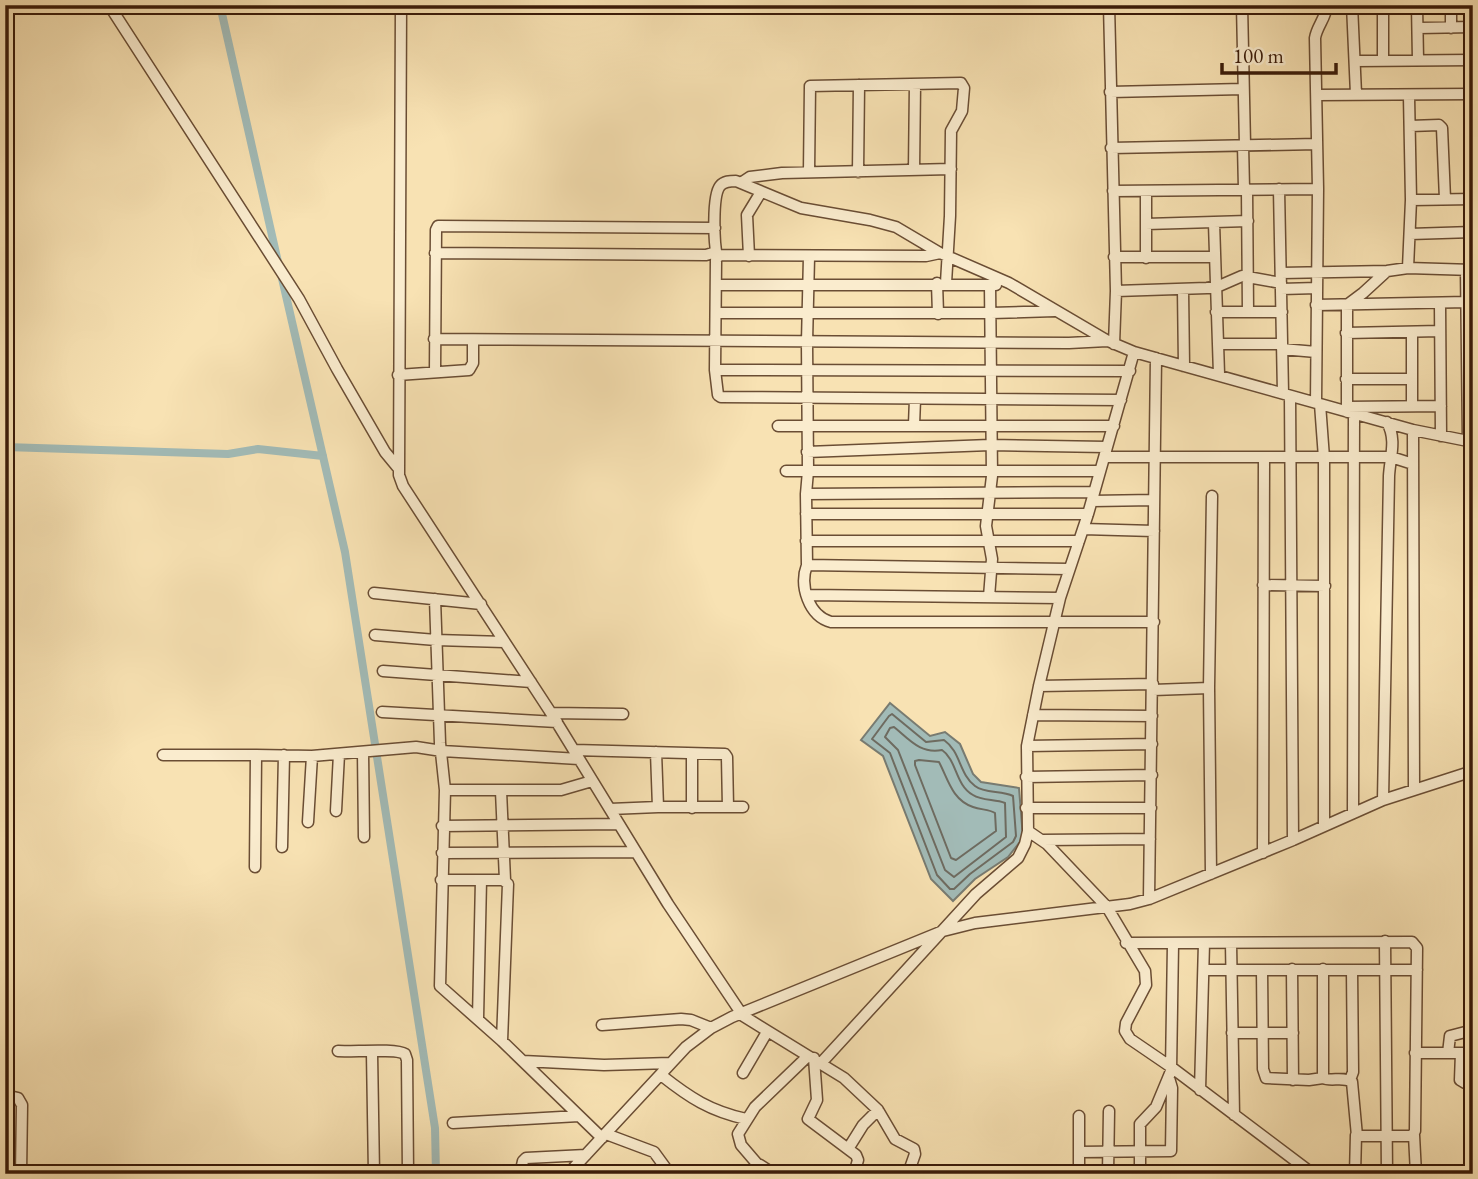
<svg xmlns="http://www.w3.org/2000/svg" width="1478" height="1179" viewBox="0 0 1478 1179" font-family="'EB Garamond',serif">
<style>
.water{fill:#a2bbb7;stroke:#787b71;stroke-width:2}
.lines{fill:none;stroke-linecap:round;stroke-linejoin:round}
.shore{stroke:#6e6b60;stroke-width:2}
.canal{stroke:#a2bbb7;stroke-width:8}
.minor-casing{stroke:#6a4d34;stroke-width:13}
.minor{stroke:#faecce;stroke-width:10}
</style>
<rect width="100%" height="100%" fill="#f8e2b3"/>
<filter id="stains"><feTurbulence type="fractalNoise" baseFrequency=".00286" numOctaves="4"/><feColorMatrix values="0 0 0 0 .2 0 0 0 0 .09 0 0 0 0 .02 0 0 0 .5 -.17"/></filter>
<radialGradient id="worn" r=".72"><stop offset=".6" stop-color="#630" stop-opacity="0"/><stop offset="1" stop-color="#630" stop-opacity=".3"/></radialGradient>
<!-- water -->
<path class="water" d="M890,703L930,736L945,732L960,744L973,774L981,782L1019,788L1023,838L1008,857L975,879L953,901L931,879L883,756L861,740Z"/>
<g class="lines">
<!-- shore -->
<path class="shore" d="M892,714L926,742L944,740C961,752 959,774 975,786C985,794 1002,790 1013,796L1016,836L1013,842L970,874L954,889H950L937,875L890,753L872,739L889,716Z
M894,727C910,740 920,754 942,750C957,760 955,785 973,795C982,801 995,799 1005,803L1006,837L954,877L945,870L898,750L885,737L890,728Z
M919,760L939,762C948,779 952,800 973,807C981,810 989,809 995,813L996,831L956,860L951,858L915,765V761Z"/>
<!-- canal -->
<path class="canal" d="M220,5L278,262
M281,274L345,552L435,1128L436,1174
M5,447L228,454L258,449L323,456"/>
<defs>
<path id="minor" d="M109,5L299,299L337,369L385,452L399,469
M401,5L399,475L403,486L551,713L668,904L741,1013
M1109,5L1116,291L1114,344
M1242,5L1245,145
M1352,5L1356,94
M1383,5V60
M1417,5L1418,60
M1451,5V28
M1109,6L1134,5
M1418,28L1473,27
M1355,61L1473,60
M1110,92L1243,89
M1317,95L1473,94
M1410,126L1439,125L1442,128L1445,199
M1243,145L1244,189
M1111,148L1317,144
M914,170L915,84
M809,172L810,86L961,83L964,88L962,111L951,131L950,216L946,283
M858,172L859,85
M741,183L750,177L782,173L951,169
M1247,189L1248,312
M1279,189L1283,393
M1113,191L1318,189
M1146,191V258
M1411,200L1473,199
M1214,223L1219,374
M1146,224L1248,221
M1410,234L1473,232
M435,253L706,255L716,252
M940,253L926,256L719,255L716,260L715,370L718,395L721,397L1121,400
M717,256C714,244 712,196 720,186C724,181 730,181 736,181L801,208L870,220L896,227L940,253L1009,283L1108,341L1134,352L1413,430L1473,442
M749,256L747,215L761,192
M809,257L807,342L808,471L806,494L807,565L1069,569
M1114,257H1215
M1408,268L1411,200L1409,96
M1466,270L1468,441
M1281,273L1387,271L1408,268L1473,270
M937,283L938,314
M716,285H996
M1281,289L1317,288
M1183,290L1184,366
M1116,291L1207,288L1219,286L1242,276L1281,283
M1440,304L1441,436
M1316,305L1467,302
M1216,312H1282
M716,313H991L1055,311
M1346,333L1440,331
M1412,333V406
M434,339L1069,343L1107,341
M1218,344H1282
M1282,349L1316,352
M715,370L1130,371
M435,372L436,230L438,226L715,228
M398,375L469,370L473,363V340
M1346,379H1412
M1290,396L1293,840
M1316,403L1318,189L1315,38C1317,26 1326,18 1327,5
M1320,404L1324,458V826
M1347,407L1441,406
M1347,412V305L1363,293L1387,271
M914,425L915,399
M778,426H1114
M1413,430L1414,790
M807,452L990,445L1106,447
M1105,457H1391L1413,464
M786,471H1100
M806,494L1094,492
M1092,501L1154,500
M806,514H1088
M1083,529L1154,531
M806,541H1079
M807,565C799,586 809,616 831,622H1154
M1263,585L1325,586
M374,593L481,604
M808,595L1060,598
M989,597L992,559L986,526L992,476L990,285
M435,599L440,743L445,790L440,986L502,1041L602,1138
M375,635L436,640L504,642
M383,671L531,682
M1039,686L1153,684
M1153,690L1209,688
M382,712L557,722
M551,713L623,714
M1033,715L1152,716
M1027,746L1152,744
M574,750L725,754L727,757L728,807
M363,752L364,837
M656,752L658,807
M163,755H256
M1026,777L1152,775
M445,790H561L592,781
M501,791L505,880
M1383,800L1389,476C1390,457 1397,440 1387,422
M692,808V754
M1026,808H1151
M610,809L658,807H743
M336,811L339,754
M1353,813L1354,414
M308,822L312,756
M442,826L618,824
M1028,831L1047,844L1107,907L1145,971L1146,985L1126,1023L1125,1031L1130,1039L1171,1067L1313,1174
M1042,840L1150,839
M282,847L284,755
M442,853L635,852
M1263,853L1264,457
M255,867L256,755L312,756L416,747L442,751L579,759
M1211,874L1209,688L1212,496
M441,880H503L508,884L502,1041
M1149,899L1156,358
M1385,941L1387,1174
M1126,943L1412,942L1417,948L1415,1131L1412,1136H1357L1352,1082C1343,1076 1331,1082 1323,1078V969
M1231,943L1234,1115
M1292,969L1293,1080
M1204,970H1417
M1262,970L1263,1069L1266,1078L1309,1080L1323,1078
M740,1014L844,1078L878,1110L895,1139L914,1149L915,1154L908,1174
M478,1018L481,880
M602,1025L681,1019L691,1020L711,1028
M1232,1033H1293
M338,1051C353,1052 396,1048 405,1054L407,1060L408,1174
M372,1053L374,1174
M1415,1053H1473
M1448,1053L1450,1036L1473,1030
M1461,1053L1460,1080L1465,1083H1473
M814,1058L817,1100L808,1119L856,1155L858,1160L854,1174
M523,1061L604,1065L670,1063
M822,1062L976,894L1018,858L1025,844L1028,831L1027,746L1039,686L1060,598L1088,514L1134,352
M743,1073L767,1032
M661,1075C690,1098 710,1111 746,1119
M1350,1080L1353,1072L1352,970
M1200,1090L1204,943
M5,1095L18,1098L22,1105L21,1174
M453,1123L579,1116
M606,1134L654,1152L670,1174
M1414,1135L1416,1174
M848,1149L863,1125L878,1110
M1079,1152L1171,1151L1172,1088L1169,1078
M759,1166L741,1145L738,1134L755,1107L808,1056
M520,1174L523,1161L526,1158L586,1155
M568,1174L686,1047L711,1028L732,1017L943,931L975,923L1130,904L1149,899L1293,840L1383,800L1473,771
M752,1174L760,1165L774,1174
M1079,1174V1116
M1108,1174L1109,1111
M1140,1174V1124L1156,1107L1171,1071L1173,944
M1355,1174L1356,1135"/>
</defs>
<!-- minor casing -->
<use href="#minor" class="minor-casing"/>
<!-- minor -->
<use href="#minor" class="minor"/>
</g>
<!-- margin -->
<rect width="1478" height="1179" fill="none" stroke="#f8e2b3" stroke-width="28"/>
<rect x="7" y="7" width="1464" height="1165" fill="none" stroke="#3a1b09" stroke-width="3.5"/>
<rect x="14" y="14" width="1450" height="1151" fill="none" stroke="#3a1b09" stroke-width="2"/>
<!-- scale -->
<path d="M1222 63v10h114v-10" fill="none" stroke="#3a1b09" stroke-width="3.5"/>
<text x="1233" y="63" font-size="21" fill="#3a1b09" stroke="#faecce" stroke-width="5" paint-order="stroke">100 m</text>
<rect width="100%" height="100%" filter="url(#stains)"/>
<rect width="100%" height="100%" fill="url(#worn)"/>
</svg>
